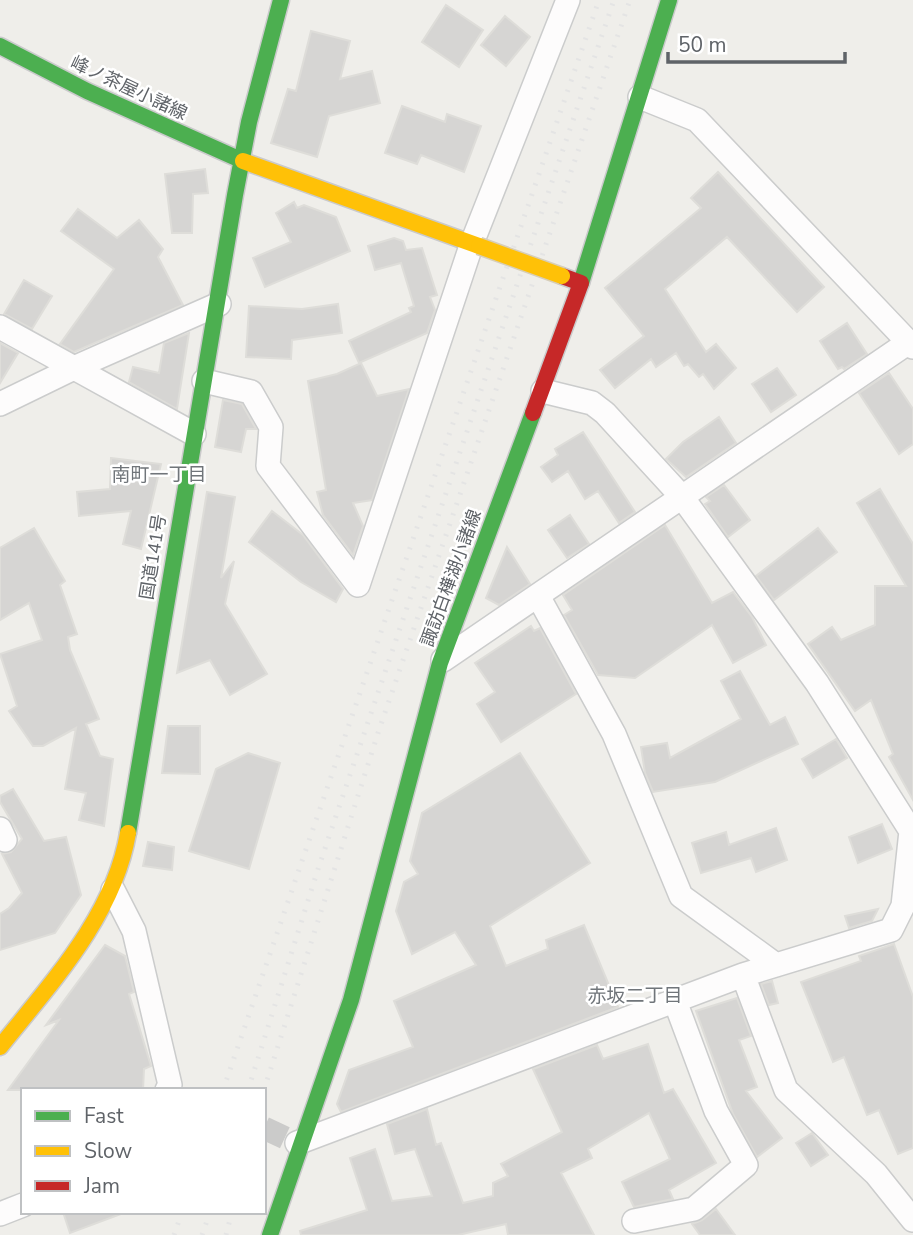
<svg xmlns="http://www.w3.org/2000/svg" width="913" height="1235" viewBox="0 0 913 1235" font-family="'Nunito Sans','Noto Sans JP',sans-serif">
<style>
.building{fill:#d6d5d3;stroke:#deddd9;stroke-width:2}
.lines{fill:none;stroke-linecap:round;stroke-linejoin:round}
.street-tunnel{stroke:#cbcbca;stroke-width:23;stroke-dasharray:23 11;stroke-linecap:butt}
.street-casing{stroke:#cbcccc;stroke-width:26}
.fast-casing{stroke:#cacacb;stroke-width:19}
.slow-casing{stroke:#cacacb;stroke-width:19}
.jam-casing{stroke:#cacacb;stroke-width:19}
.street{stroke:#fdfcfc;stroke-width:23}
.fast{stroke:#4caf50;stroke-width:16}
.slow{stroke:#ffc107;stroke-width:16}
.jam{stroke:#c62828;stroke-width:16}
.rail{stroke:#e4e4e4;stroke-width:5;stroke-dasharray:2 9;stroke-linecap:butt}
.slow-bridge-casing{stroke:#d7ceb8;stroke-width:19;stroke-linecap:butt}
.slow-bridge{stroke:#ffc107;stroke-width:16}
.labels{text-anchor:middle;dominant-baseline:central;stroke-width:5;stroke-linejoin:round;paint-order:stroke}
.street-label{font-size:18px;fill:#5f6368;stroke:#fff}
.neighbourhood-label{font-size:19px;fill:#70757a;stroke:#fff}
</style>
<rect width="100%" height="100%" fill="#efeeea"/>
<!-- building -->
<path class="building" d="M446,5L483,30L459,67L422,42Z
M505,16L530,37L506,66L481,45Z
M311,31L350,41L340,79L372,71L380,103L329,116L317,157L271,143L288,89L296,91Z
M402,106L445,122L447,114L481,126L464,172L421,155L417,164L385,153Z
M205,169L208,193L193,194L192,233H172L165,174Z
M718,172L824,287L797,312L727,237L665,289L706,352L716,344L736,368L714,389L703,374L699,377L688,364L684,366L676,353L656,367L651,359L615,388L600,370L644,336L605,288L701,208L691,198Z
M294,202L297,208L304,205L336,217L350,251L265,287L253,258L291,242L276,213Z
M78,209L117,238L139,220L163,249L158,257L183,305L74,352L60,344L114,269L61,231Z
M394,238L403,241L406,250L422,248L437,295L430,297L435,310L427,333L359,363L349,341L411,312L409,308L414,306L401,263L375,270L368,246Z
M24,280L52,296L32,329L4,314Z
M338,304L342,333L292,340L291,359L246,357L249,306L302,309Z
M847,323L867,354L844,369L842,367L838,369L820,341Z
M189,333L177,409L129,382L133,367L159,373L164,343Z
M0,343L18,353L0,383Z
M361,363L377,396L409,389L372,500L353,503L363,526L353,555L323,515L317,492L326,490L308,381L337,374Z
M777,368L796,395L771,412L752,384Z
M889,373L913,409V444L899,454L859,393Z
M223,400L242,404L256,429H246L241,452L215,447Z
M719,417L736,443L686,477L666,459L683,442Z
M583,432L635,512L619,523L598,491L585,499L568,471L552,482L541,467L558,455L555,449Z
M111,458L161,464L141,549L123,544L131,511L79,516L77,492L110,489Z
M724,485L750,520L728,537L705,504L710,501L706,497Z
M880,489L913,544V800L889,757L893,754L871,700L855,711L808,644L832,627L841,640L875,625V586H906L857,503Z
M207,492L235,497L221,578L234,561L225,604L267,674L230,695L210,660L177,673Z
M272,511L303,535L343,589L336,602L301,582L249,542Z
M570,515L589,544L567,558L548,530Z
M665,525L712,603L733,592L752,617L766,645L733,663L712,625L635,678L598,675L564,615L572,610L563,595Z
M34,528L65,581L60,585L77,634L68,637L70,650L99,719L86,724L100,756L113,759L104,826L79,820L86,793L65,789L76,728L43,746H33L9,711L17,706L0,654L42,640L29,603L0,620V548Z
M818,528L837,552L774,600L756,576Z
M507,547L530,584L499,605L486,598Z
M531,626L534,631L540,628L576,694L501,742L477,704L495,692L475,663Z
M740,671L770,725L785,717L798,744L715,782L653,792L645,773L641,747L667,743L670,758L741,719L721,681Z
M168,726H200V774L162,773Z
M836,739L847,758L813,778L802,759Z
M248,753L280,763L249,869L189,851L216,769Z
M520,753L590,863L490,926L506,966L548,949L546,940L584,925L618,1007L341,1112L337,1104L349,1070L413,1047L394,1001L476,965L455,932L412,954L396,911L404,882L418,874L410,861L422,813Z
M13,789L44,841L66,837L81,895L55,933L0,950V914L9,908L22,893L2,854L11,852L22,839L0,802V796Z
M882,824L892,849L858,863L849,837Z
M776,828L787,860L756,872L751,858L701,873L692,843L726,832L729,845Z
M148,842L174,847L172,870L143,866Z
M878,909L872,921L849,928L845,916Z
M894,944L913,997V1148L898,1154L879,1110L867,1115L844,1057L833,1062L801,982L861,961L859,956Z
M105,945L125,956L134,992L129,994L151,1066L144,1069L143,1090H8L59,1020L46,1025Z
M772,981L778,1003L769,1005L761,984Z
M737,998L751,1036L739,1040L757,1087L746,1091L782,1138L757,1157L733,1114L696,1011Z
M648,1044L664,1093L673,1089L716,1163L669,1190L673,1199L634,1207L622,1182L670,1159L649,1113L588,1149L592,1158L561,1173L594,1235H508L506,1224L458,1235H301L300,1231L367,1210L350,1158L375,1149L392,1201L432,1196L415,1149L395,1154L387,1124L427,1109L436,1145L441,1143L463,1203L493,1196V1183L508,1176L501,1164L562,1132L533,1069L597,1045L603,1059Z
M812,1133L828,1155L811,1166L796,1143Z
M716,1209L735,1235H700L692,1224L702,1220Z
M63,1212H120L121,1214L70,1233Z"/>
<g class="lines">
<!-- street-tunnel -->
<path class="street-tunnel" d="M264,1128L294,1142"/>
<defs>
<path id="street" d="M640,97L697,120L913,347
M0,327L194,434
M204,381L251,392L271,427L268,466L358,585L472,243L568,0
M0,404L76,367L219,304
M538,596L614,734L681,896L776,965
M443,660L909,342
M0,829L5,840
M113,890L134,931L170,1085L167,1090
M743,975L786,1090L876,1174L913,1220
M297,1143L743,975L891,930L903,906L911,831L817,683L682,497L605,413L592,403L543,391
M0,1214L23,1205
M634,1221L694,1209L746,1165L716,1111L675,1001"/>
<path id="fast" d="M0,46L87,91L243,161
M581,283L669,0
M128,833L235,195L249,122L281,0
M270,1235L351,1000L440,663L533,413"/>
<path id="slow" d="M243,161L479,246
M0,1047C51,983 114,916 128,833"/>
<path id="jam" d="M533,413L581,283L562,276"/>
</defs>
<!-- street casing -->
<use href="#street" class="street-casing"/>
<!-- fast casing -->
<use href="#fast" class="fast-casing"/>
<!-- slow casing -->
<use href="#slow" class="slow-casing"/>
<!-- jam casing -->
<use href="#jam" class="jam-casing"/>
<!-- street -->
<use href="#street" class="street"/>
<!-- fast -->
<use href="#fast" class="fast"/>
<!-- slow -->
<use href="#slow" class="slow"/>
<!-- jam -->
<use href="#jam" class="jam"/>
<!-- rail -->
<path class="rail" d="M223,1090L599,0
M248,1090L319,866L614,0
M264,1090L378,733L630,0
M174,1235L182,1212
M202,1235L210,1212
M226,1235L232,1212"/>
<defs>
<path id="slow-bridge" d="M479,246L562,276"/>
</defs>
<!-- slow-bridge casing -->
<use href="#slow-bridge" class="slow-bridge-casing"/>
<!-- slow-bridge -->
<use href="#slow-bridge" class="slow-bridge"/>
</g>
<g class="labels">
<!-- street labels -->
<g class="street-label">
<text transform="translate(129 88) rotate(25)">峰ノ茶屋小諸線</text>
<text transform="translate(153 557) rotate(-81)">国道141号</text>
<text transform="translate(451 578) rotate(-70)">諏訪白樺湖小諸線</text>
</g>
<!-- neighbourhood labels -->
<g class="neighbourhood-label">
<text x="159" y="475">南町一丁目</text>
<text x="635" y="996">赤坂二丁目</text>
</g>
</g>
<!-- legend -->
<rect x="21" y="1088" width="245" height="126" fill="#ffffff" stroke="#bfc1c3" stroke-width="2"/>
<rect x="35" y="1111" width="35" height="10" fill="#4caf50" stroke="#bfc1c3" stroke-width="2"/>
<text x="84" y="1123" font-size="21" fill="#5f6368">Fast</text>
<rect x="35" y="1146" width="35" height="10" fill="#ffc107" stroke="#bfc1c3" stroke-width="2"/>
<text x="84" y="1158" font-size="21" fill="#5f6368">Slow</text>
<rect x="35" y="1181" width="35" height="10" fill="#c62828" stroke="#bfc1c3" stroke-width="2"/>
<text x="84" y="1193" font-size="21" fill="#5f6368">Jam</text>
<!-- scale -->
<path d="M668 52v10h177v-10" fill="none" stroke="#5f6368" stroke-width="3.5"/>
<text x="678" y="52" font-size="21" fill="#5f6368" stroke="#ffffff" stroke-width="5" paint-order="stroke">50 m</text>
</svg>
